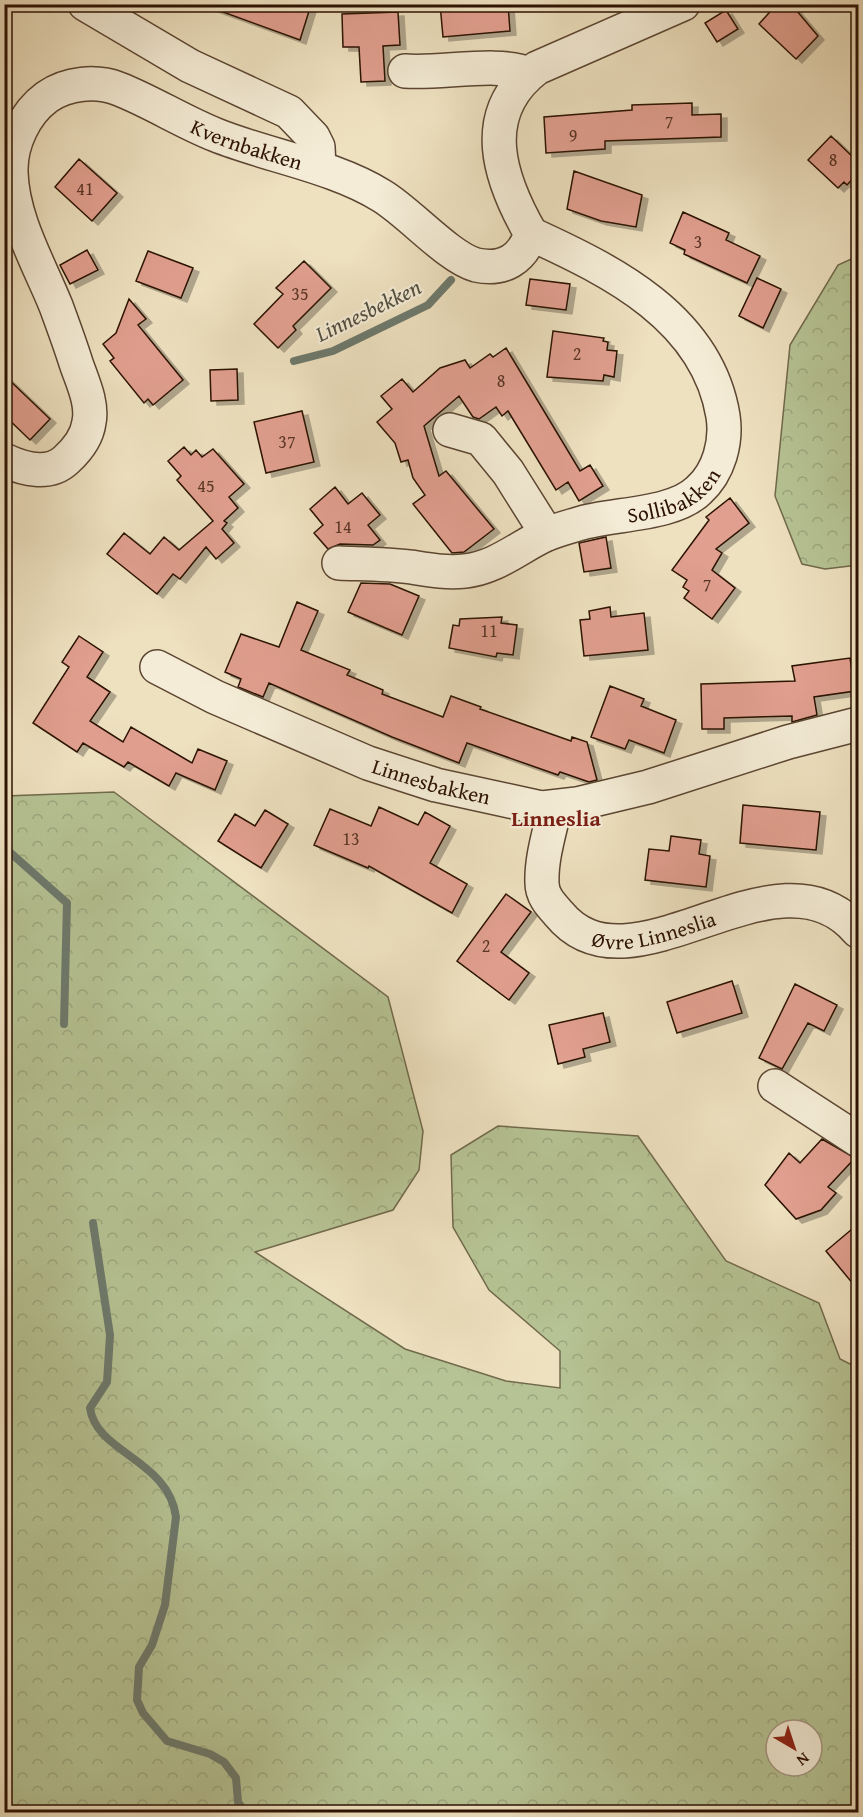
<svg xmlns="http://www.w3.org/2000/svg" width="863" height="1817" viewBox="0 0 863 1817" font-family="'Gentium Book Plus',serif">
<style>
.forest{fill:url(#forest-crowns);stroke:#716a4c;stroke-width:1.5;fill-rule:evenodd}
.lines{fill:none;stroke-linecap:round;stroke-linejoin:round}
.stream{stroke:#6d796c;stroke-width:8}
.building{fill:#e19f8f;stroke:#2c1203;stroke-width:1.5;filter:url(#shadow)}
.minor-casing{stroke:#5c4632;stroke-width:36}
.minor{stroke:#f4ecd6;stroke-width:33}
.labels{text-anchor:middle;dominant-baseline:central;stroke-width:4.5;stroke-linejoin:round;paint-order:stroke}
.number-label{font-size:18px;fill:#593526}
.street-label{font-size:21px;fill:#2c1203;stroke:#f4ecd6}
.water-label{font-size:22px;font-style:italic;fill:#524e40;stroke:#f4ecd6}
.neighbourhood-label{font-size:22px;font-weight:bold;fill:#7a1f14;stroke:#f4ecd6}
</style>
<defs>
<pattern id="forest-crowns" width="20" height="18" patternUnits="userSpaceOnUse" patternTransform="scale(1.5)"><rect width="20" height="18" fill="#b6c394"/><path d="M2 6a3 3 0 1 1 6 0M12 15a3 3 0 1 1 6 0" fill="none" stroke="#9da67e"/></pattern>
<filter id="shadow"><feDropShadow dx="6" dy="4" stdDeviation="0" flood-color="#0004"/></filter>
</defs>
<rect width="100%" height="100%" fill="#eee1c0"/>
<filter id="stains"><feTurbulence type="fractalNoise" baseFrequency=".00333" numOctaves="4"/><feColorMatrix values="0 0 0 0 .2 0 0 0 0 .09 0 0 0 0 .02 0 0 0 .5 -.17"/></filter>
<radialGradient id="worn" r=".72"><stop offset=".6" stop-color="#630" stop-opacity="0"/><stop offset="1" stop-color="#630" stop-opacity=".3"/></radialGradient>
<!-- forest -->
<path class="forest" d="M858,256V565L825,569L802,564L775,496L790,345L838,265Z
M114,792L388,997L423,1131L419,1170L393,1210L255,1252L405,1349L506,1381L560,1388V1351L489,1290L453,1227L451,1155L498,1126L638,1136L726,1261L819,1303L840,1359L858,1368V1812H5V796ZM776,1730H812V1766H776Z"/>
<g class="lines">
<!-- stream -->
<path class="stream" d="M294,361L333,351L428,305L451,280
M4,847L67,903L64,1024
M93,1223L110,1335L107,1382L90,1408C96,1453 169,1460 176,1517L165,1605L152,1645L139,1667L137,1700L143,1713L167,1741L210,1754L224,1762L236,1778L238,1802L245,1812"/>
</g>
<!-- building -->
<path class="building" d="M212,4H300L310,8L300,40L212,8Z
M440,4H508L510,31L443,37Z
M777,4H791L818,36L796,59L759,24Z
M726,10L738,29L717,42L705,23Z
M398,12L400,45L383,46L385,81L361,82L359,47H343L342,14Z
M692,103V115L721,114V137L605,141V149L546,153L544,117L632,110V105Z
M831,136L858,162V173L847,185L844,182L838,188L808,160Z
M79,159L117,193L92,221L55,187Z
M574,171L642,195L636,227L601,221L567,209Z
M683,212L729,233L726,240L760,256L747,283L684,254L685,250L670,243Z
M87,250L98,270L70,284L60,265Z
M148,251L193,268L181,298L136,281Z
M304,261L331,288L293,326L296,330L278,348L254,324L283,294L276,288Z
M757,278L781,289L763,328L739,316Z
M530,279L570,284L566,310L526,305Z
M129,299L146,319L138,325L183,380L153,405L148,399L144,403L110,361L114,358L103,344L116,333Z
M553,331L604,338L603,341L608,342L607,350L617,351L614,377L604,375L603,381L547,377Z
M506,348L580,471L590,465L603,486L579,501L568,482L556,490L508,411L502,416L496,407L479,419L473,417L459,396L424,426L439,476L446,471L494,529L464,552L452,553L413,504L425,495L413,478L408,460L401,462L395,443L377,422L392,409L381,396L402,379L413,392L440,368L465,360L470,368L490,354L493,357Z
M237,369L238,400L211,401L210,370Z
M4,375L50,419L30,440L4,415Z
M302,411L314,462L266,473L254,422Z
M184,447L191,455L196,450L202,457L213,449L244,484L229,497L238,508L224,521L227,523L222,529L234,543L216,559L206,547L180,579L173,574L157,594L107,554L124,533L150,554L164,537L179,550L213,521L177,480L181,476L168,461Z
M335,487L348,504L362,493L380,515L368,525L380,540L373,545L340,544L328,549L314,533L323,525L310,509Z
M730,498L749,523L716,549L722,553L712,570L735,588L712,619L684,598L689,591L683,587L687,580L672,570L709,520L706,517Z
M606,537L611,568L584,572L579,543Z
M361,583L390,584L419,596L402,635L348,612Z
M297,602L318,611L301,650L350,670L347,675L383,690L382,694L443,717L451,696L481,707L480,709L571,741L572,737L587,742L597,780L589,782L560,772L558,775L467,743L459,763L392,737L269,683L263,697L238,687L241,679L225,672L241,634L279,647Z
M610,607L611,617L644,613L648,650L584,656L580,620L590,619L589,611Z
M502,617L501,623L517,625L513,655L497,653L496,657L449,648L453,625L459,626L460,619Z
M79,636L103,652L87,677L110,692L90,721L123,742L131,727L192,763L198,749L227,761L215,790L176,773L169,786L128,762L124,767L83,743L77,752L33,723L69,667L62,662Z
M850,658L855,691L814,697L817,715L792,722V716L724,718V729H702L701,684L795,681L792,666Z
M610,686L644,699L641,706L676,720L664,753L629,740L625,749L591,737Z
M743,805L820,812L816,850L740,843Z
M379,807L418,825L425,812L450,826L430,863L467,884L452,913L369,866L368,868L314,845L330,809L371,826Z
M265,810L288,824L261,868L218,841L235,814L255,826Z
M671,836L701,840L699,854L710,856L706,887L645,880L649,849L669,851Z
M506,894L531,912L501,952L529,973L509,1000L457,961Z
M732,981L742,1013L677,1033L667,1002Z
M795,984L837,1005L824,1031L808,1023L782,1069L759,1058Z
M603,1013L610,1042L583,1049L585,1057L558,1064L549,1025Z
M822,1139L855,1158L828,1187L836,1193L821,1210L796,1219L765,1185L789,1153L800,1163Z
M858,1224V1290L826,1251Z"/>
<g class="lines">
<defs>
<g id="minor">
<path d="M85,4L190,66L289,112L313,137L318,147L319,167"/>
<path d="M405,71C441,74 499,61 529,74"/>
<path d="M450,430L481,439L508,472L547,534"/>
<path id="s1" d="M4,460C23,469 49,476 66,460C77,450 87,438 89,422C93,403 82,381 76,363C70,344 63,325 56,306C39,264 12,218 11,172C10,144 25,113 47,97C67,83 96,80 119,89C152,102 183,122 216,135C268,156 334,166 382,196C410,213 448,257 476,265C504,271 522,259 531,234C500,180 476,114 537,68L683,4"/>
<path id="s2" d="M339,563C363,564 387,564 411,567C430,570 446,573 465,571C496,568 520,546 547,534C557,530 568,527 578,524C612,513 673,516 699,490C719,472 727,442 723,416C707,318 612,271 531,234"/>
<path id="s3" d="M157,667L215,697L368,763L436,785L542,808L577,804L648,787L788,742L858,724"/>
<path id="s4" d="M555,807C550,831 541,858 542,883C542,896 551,905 559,914C632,1003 777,836 858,931"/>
<path d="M775,1086L858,1140"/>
</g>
</defs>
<!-- minor casing -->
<use href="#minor" class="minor-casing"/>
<!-- minor -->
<use href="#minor" class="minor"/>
</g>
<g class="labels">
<!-- number labels -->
<g class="number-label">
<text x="669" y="121">7</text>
<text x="573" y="135">9</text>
<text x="833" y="159">8</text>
<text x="85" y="188">41</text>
<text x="698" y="241">3</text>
<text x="300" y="293">35</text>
<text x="577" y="353">2</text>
<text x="501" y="380">8</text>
<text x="287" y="441">37</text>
<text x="206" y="485">45</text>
<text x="343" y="526">14</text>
<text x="707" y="584">7</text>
<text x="489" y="630">11</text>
<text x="351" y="838">13</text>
<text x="486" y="945">2</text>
</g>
<!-- street labels -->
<g class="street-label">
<text stroke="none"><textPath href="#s1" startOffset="676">Kvernbakken</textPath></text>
<text stroke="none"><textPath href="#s2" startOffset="351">Sollibakken</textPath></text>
<text stroke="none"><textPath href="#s3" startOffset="298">Linnesbakken</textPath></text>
<text stroke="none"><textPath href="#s4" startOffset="218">Øvre Linneslia</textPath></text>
</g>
<!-- water labels -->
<g class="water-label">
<text transform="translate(368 310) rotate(-26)">Linnesbekken</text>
</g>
<!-- neighbourhood labels -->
<g class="neighbourhood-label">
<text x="556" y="818">Linneslia</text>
</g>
</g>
<!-- margin -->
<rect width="863" height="1817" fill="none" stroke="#eee1c0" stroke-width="24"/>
<rect x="6" y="6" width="851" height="1805" fill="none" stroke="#2c1203" stroke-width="3"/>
<rect x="12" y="12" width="839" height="1793" fill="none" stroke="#2c1203" stroke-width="1.5"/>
<!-- north arrow -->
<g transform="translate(794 1748) rotate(141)"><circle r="28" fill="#f4ecd6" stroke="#a49582" stroke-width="1.5"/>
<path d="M0-4.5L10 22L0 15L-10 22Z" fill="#8f2418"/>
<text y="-9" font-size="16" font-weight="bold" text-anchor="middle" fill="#2c1203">N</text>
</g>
<rect width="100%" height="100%" filter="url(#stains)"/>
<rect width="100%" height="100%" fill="url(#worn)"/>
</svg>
